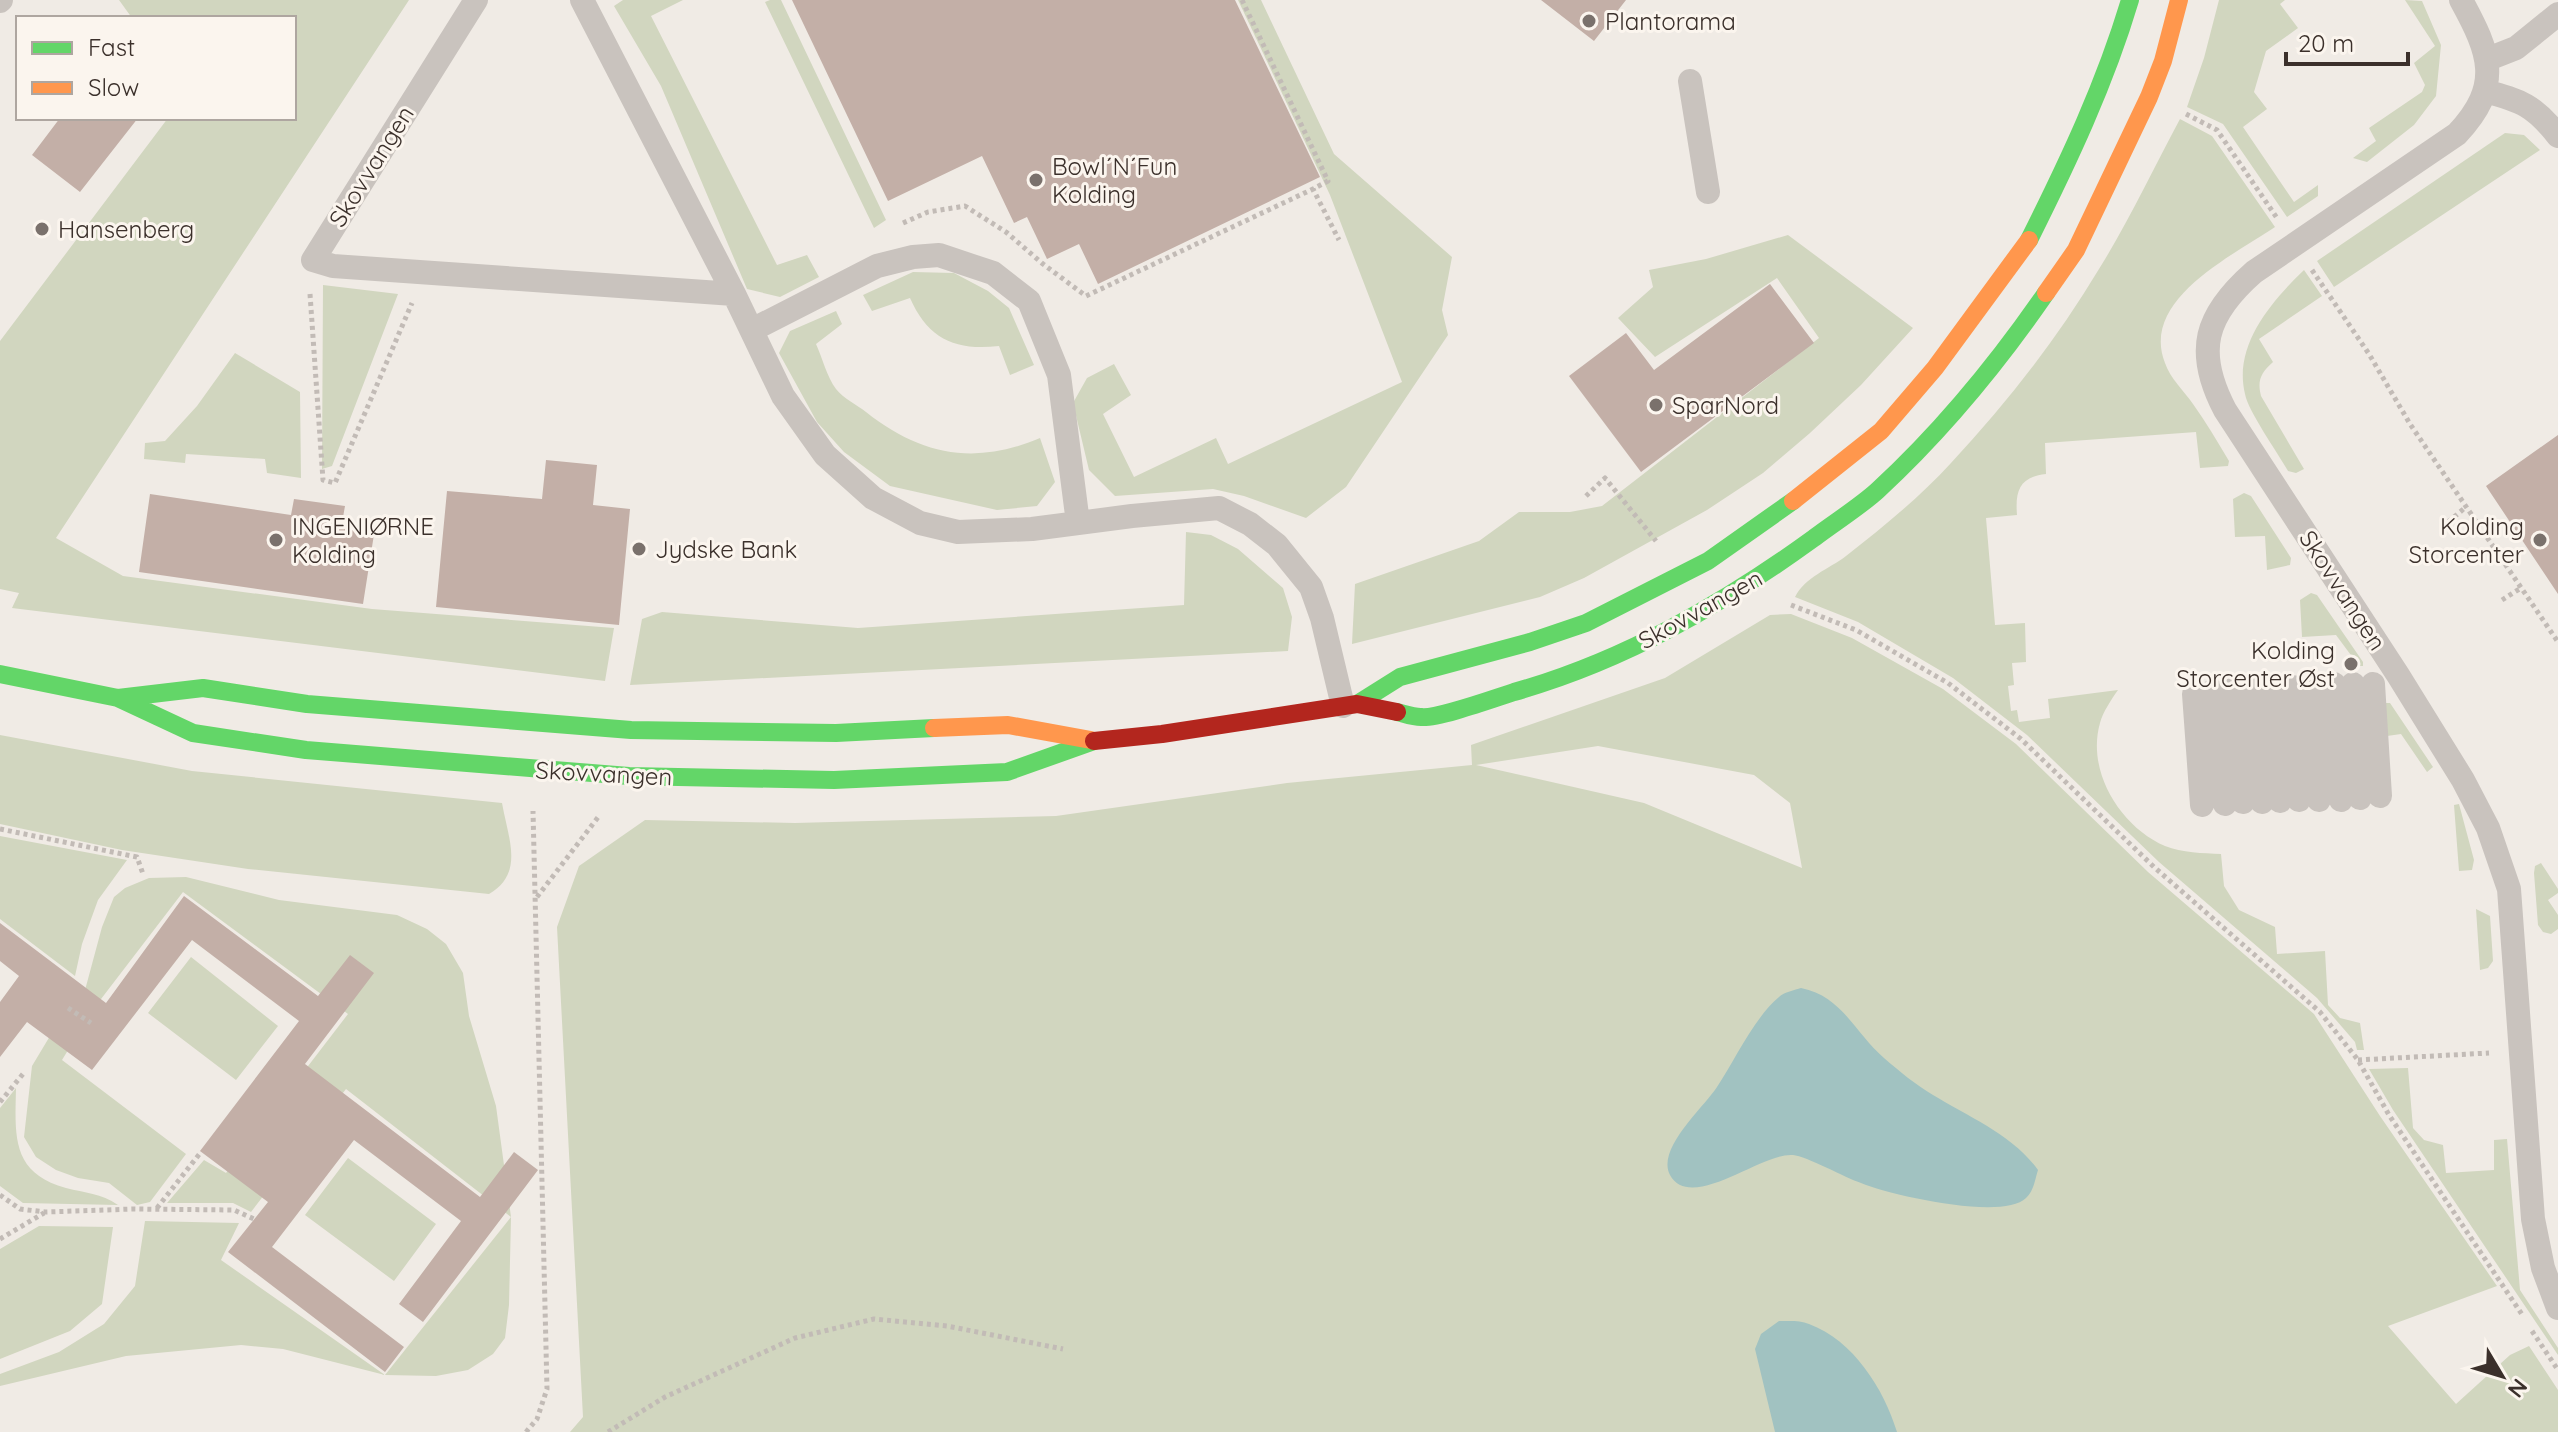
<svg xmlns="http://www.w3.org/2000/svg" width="2558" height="1432" viewBox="0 0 2558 1432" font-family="Quicksand,sans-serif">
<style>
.green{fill:#d1d6bf;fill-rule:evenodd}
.water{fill:#a1c2c1}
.building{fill:#c3afa7}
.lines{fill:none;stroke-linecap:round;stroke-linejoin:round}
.path{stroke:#c2bbb6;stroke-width:5;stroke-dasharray:4 4;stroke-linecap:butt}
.lane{stroke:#c9c3be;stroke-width:24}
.fast{stroke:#63d668;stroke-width:18}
.slow{stroke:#ff974d;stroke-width:18}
.jam{stroke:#b3261e;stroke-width:18}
.poi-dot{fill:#7a716c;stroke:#fbf5ee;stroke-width:3}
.labels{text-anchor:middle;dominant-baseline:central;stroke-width:6;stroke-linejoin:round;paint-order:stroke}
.poi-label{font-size:24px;fill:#3b302b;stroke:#fbf5ee;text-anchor:start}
.street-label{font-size:24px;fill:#3b302b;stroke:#fbf5ee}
</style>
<rect width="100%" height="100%" fill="#f0ebe5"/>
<!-- green -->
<path class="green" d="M119,0H409L56,538L123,576L372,609L614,628L605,681L12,608L19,593L0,589V341L168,118H294V18H132Z
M623,0H683L651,16L777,265L807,255L819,277L780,297L747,289L661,86L614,6Z
M770,0H781L886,220L874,228L765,2Z
M1238,0H1261L1334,154L1452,257L1442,310L1448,335L1346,487L1306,518L1244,496L1213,489L1115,496L1089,470L1073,403L1087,378L1114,364L1131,395L1103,414L1134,477L1216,438L1228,464L1402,382L1330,195Z
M2219,0H2285L2280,4L2298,28L2266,51L2254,92L2267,109L2243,127L2294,202L2318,185V196L2287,217L2223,124L2187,107L2204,58Z
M2405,0L2422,1L2441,45L2436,96L2414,125L2367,162L2353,158L2376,141L2369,128L2422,92L2425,85L2414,63L2435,46Z
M2180,119L2212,136L2275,227C2232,256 2140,300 2165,363C2170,378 2184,391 2193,404C2206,422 2217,441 2229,461L2228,466L2200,468L2196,432L2045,443L2046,474C2020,477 2015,490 2017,515L1986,518L1995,625L2025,623L2026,662L2012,663L2014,685L2008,686L2011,711L2017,710L2019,722L2050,718L2048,699L2118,690C2111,700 2103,712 2100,723C2086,772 2121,827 2165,846C2182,853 2203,853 2221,854L2224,886L2239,910L2275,927L2277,954L2325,951L2328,1005L2340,1018L2360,1023L2364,1050H2357L2355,1042L2317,998L2159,862L2027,735L1953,678L1858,622L1795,597C1805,577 1829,569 1846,556C1883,527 1920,497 1951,463C2007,403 2057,339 2099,269C2129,221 2153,169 2180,119Z
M2505,133L2524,135L2540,150L2334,287L2317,261Z
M1788,235L1913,328L1861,385L1810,433L1763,473L1707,510L1584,578L1540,597L1352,644L1355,584L1479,541L1519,512H1570L1602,506L1819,338L1777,278L1655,357L1618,318L1653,287L1649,270L1706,259Z
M2304,270L2322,296L2259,339L2273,362C2261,373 2257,380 2261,396L2304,469L2296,473L2288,471C2278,453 2248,411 2245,394C2233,345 2272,301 2304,270Z
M913,272L954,273L988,291L1009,308L1034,365L1010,375L999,346C955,351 928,339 910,298L872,311L863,295Z
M323,285L398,294L332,466L322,469Z
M836,311L842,324L816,344C822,357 827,377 836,389C843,398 857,405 866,412C920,455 975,466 1040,438L1055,482L1037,506L997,510L890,486L844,452L817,422L779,353L790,331Z
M235,353L300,392L301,478L267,473L265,459L186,454L185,463L144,459L145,443L165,441L197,406Z
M2244,493L2251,496L2291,558L2290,565L2267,570L2265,536L2235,537L2233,499Z
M1186,532L1211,535L1238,549L1283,588L1292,617L1288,651L630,685L642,619L662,612L858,628L1184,605Z
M2311,593L2317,595L2363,662V666H2359L2336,635L2302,637L2300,600Z
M1791,614L1852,638L1943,689L2016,744L2148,872L2314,1014L2380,1116L2497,1286L2388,1326L2456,1404L2510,1355L2529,1346L2558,1390V1432H570L583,1417L557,927L579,866L645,820L795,823L1056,816L1287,783L1472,765L1471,745L1665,678L1770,615ZM1598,746L1754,775L1790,803L1802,868L1644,803L1476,765Z
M2385,703H2390L2433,767L2427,772L2401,734L2387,736Z
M0,735L192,771L502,803C508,838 525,873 489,894L248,869L122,850L0,824Z
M2459,804L2474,860L2472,870L2459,871L2454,805Z
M0,836L127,860L98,900L82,944L75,976L0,919Z
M2541,863L2558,889V893L2548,900L2558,915V929L2551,934L2543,932L2538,925L2534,873L2535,866Z
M186,877L279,900L397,915L427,929L446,944L463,973L469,1016L496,1106L511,1217L509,1305L505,1338L493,1354L468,1370L436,1376L385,1375L283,1349L241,1345L126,1356L0,1386V1374L59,1352L104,1324L135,1286L145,1221L239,1223L221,1260L385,1375L511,1217L346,1089L251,1212L233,1203H167L204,1160L226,1173L348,1014L183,892L88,1016L81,1005L102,927L114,897L125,888L149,878Z
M2476,909L2490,916L2493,961L2488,968L2480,970Z
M191,957L278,1026L236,1080L148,1013Z
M81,1029L62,1060L186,1154L150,1202L137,1205L109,1183L78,1178L56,1170L36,1157L24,1137L32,1066L50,1036Z
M2408,1068L2413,1128L2424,1140L2443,1145L2446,1173L2494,1170V1140L2507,1139L2520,1290L2558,1348V1355L2393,1110L2369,1069Z
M16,1088C15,1136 11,1173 66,1188C85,1193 101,1193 118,1205L23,1203L0,1186V1108Z
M348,1158L436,1224L394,1281L305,1215Z
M39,1226L113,1227L102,1304L70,1331L0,1359V1249Z"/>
<!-- water -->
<path class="water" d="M1801,988C1842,996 1855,1033 1884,1058C1899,1071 1916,1085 1933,1095C1969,1117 2013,1135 2038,1170C2035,1179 2034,1191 2026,1198C2003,1221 1890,1195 1861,1183C1846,1178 1806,1156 1793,1155C1762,1152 1691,1213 1670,1175C1656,1149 1704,1107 1717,1087C1735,1060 1754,1018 1779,997C1784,992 1795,990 1801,988Z
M1779,1321C1789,1321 1800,1320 1809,1324C1853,1340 1884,1389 1897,1432H1775L1755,1349L1761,1334Z"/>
<!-- building -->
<path class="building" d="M792,0H1235L1320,177L1098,284L1079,244L1047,259L1027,217L1014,223L982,156L888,201Z
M1541,0H1626L1594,41Z
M60,118H138L80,192L32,155Z
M1770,284L1814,343L1641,472L1569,376L1626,333L1654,370Z
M2558,435V594L2486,486Z
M546,460L597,465L593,505L630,509L619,625L436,607L447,491L542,499Z
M150,494L291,515L294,499L345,506L342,523L375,528L363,604L139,572Z
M184,896L318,996L350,955L374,973L305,1064L480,1197L514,1152L538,1170L423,1322L399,1304L461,1221L354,1140L272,1247L404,1347L385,1372L228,1252L268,1202L200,1151L299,1021L192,940L92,1070L27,1022L0,1057V1002L19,976L0,961V923L106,1003Z"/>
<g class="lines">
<!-- path -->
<path class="path" d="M1242,0L1328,181L1313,189L1339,240
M2186,114L2217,130L2277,218
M903,223L928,212L965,206L1006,232L1043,264L1086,296L1313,189
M2312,270L2369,354L2410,424L2558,642
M310,294L323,480L335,483L412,303
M1586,496L1605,478L1656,541
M2448,522L2466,507
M2502,600L2521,588
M1791,605L1856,630L1948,683L2021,739L2154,867L2320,1012L2358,1060L2389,1115L2523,1316
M0,829L137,857L143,874
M537,897L599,816
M68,1008L91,1023
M2358,1060L2489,1053
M0,1102L23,1074
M0,1195L20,1209L45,1212L134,1209L234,1210L254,1219
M157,1208L201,1152
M0,1239L44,1213
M2532,1331L2558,1370
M526,1432L537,1419L547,1389L533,811
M608,1432L665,1397L795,1338L874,1319L947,1326L1063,1349"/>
<!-- lane -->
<path class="lane" d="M476,0L313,260L333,266L734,294
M582,0L734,294L783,396L825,455L873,498L920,523L958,532L1032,529L1132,516L1219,508L1250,524L1277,545L1311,587L1322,618L1343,706
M2461,0C2490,53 2503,85 2457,134L2254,272C2205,315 2194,351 2225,410L2398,675L2463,780L2488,828L2509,889L2533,1219L2543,1268L2558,1308
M0,1L1,0
M2488,59L2516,48L2558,14
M1690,81L1708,192
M2485,91C2521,101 2534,105 2558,136
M752,330L877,266L913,257L939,255L993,273L1029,301L1059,375L1078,523
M2334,684L2341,800
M2353,684L2360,798
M2373,684L2380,796
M2313,686L2319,800
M2293,687L2299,800
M2273,688L2280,801
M2234,689L2243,802
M2254,689L2262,802
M2213,691L2225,804
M2194,694L2202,805"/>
<!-- fast -->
<path class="fast" d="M2029,240C2068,162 2105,84 2130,0
M0,674L118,698L193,733L306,750L629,776L834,780L1007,772L1094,741
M118,698L203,688L307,704L631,730L836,733L934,728
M1357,704L1400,677L1530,642L1586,623L1708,561L1793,501
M1397,712C1405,714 1413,717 1421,717C1437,719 1495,698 1514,692C1624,661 1723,604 1814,538C1835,522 1858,508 1877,491C1941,432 1997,364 2046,293"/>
<!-- slow -->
<path class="slow" d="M2046,293L2076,250L2149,97L2163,61L2179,0
M1793,501L1881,431L1935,368L2029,240
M934,728L1008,725L1091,740"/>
<!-- jam -->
<path class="jam" d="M1094,741L1162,734L1357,704L1397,712"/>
</g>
<!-- markers -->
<g class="poi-dot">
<circle cx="1589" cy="21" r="8"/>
<circle cx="1036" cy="180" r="8"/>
<circle cx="42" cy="229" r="8"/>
<circle cx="1656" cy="405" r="8"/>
<circle cx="276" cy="540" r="8"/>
<circle cx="2540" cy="540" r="8"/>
<circle cx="639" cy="549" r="8"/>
<circle cx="2351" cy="664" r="8"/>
</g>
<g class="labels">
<!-- poi labels -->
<g class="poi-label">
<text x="1605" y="21">Plantorama</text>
<text x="1052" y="166">Bowl´N´Fun<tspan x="1052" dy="28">Kolding</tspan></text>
<text x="58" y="229">Hansenberg</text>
<text x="1672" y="405">SparNord</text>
<text x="292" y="526">INGENIØRNE<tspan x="292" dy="28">Kolding</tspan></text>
<text x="2524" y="526" text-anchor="end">Kolding<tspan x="2524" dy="28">Storcenter</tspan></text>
<text x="655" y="549">Jydske Bank</text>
<text x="2335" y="650" text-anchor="end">Kolding<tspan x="2335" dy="28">Storcenter Øst</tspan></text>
</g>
<!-- street labels -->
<g class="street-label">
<text transform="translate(371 166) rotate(-58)">Skovvangen</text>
<text transform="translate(2343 590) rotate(57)">Skovvangen</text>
<text transform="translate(1700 609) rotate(-29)">Skovvangen</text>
<text transform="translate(604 773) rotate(3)">Skovvangen</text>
</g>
</g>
<!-- legend -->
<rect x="16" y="16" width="280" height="104" fill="#fbf5ee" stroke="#aea6a0" stroke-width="2"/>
<rect x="32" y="42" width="40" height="12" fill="#63d668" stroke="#aea6a0" stroke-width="2"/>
<text x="88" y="56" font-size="24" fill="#3b302b">Fast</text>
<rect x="32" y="82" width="40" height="12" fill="#ff974d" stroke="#aea6a0" stroke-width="2"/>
<text x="88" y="96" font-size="24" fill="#3b302b">Slow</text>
<!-- north arrow -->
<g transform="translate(2502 1376) rotate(128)" stroke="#fbf5ee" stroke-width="6" paint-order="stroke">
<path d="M0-6L14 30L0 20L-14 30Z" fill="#3b302b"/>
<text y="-12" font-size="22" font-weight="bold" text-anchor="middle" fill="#3b302b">N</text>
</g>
<!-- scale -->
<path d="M2286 52v12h122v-12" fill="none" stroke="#3b302b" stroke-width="4"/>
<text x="2298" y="52" font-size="24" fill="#3b302b" stroke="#fbf5ee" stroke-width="6" paint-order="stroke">20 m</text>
</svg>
